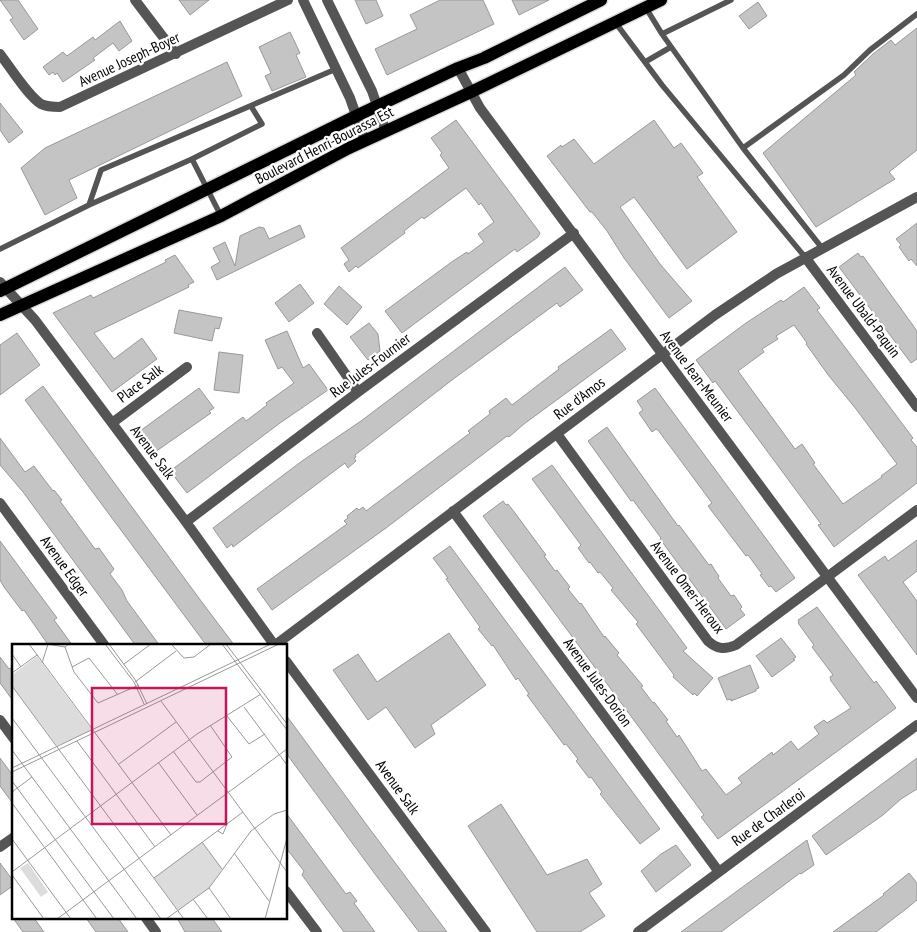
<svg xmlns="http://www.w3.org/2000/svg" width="917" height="932" viewBox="0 0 917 932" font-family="'PT Sans Narrow',sans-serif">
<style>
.building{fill:#c4c4c4;stroke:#999;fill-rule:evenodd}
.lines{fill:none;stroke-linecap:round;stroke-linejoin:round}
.primary-casing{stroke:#dbdbdb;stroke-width:15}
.service{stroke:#555;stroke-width:5.5}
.minor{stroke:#555;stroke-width:10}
.tertiary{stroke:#555;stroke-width:10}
.primary{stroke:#000;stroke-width:12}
.labels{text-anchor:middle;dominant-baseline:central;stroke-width:4.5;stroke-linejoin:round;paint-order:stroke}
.street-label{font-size:15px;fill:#000;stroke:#fff}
.inset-road{fill:none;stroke:#999;stroke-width:1}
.view{fill:#c2185b;fill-opacity:0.15;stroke:#c2185b;stroke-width:2.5}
.inset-edge{fill:none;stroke:#000;stroke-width:2.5}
</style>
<rect width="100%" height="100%" fill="#fff"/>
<!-- building -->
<path class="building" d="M0,0H18L38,29L24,40L10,20L13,18Z
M179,0H209L190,15Z
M355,0H376L383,16L366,24Z
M440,0H483L494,24L387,75L375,49L417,29L410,15Z
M512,0H549L519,15Z
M758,2L767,16L749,29L739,16Z
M120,21L132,41L119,51L113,43L93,58L95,60L63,82L57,73L55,75L53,72L49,75L43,67L63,52L67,56L93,37L95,40Z
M917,28V150L889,172L895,179L816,227L763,153L856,75L854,72L873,54L891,40L895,45Z
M290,32L300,53L296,55L306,77L272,91L265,76L271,73L259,47Z
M227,62L242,96L69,180L77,198L45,215L21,168L45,148Z
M0,103L23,132L9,143L0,130Z
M456,120L540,233L538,237L517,252L515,249L402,333L385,311L453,261L467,252L468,254L484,242L478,234L494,222L481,203L479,205L466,188L424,219L422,217L404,231L405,233L358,268L356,266L349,272L344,264L349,260L341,248L449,168L440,155L442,153L431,138Z
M654,120L674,148L681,143L703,173L697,177L737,232L687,269L634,197L620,207L660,264L692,301L669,318L624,258L607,231L592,212H590L547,156L561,145L562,147L574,139L594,164Z
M917,223V266L911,259L909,261L899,247L901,245L896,239Z
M300,225L305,237L217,280L211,267L220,262L213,248L225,242L235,266L240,236L259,227L264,228L269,239Z
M858,253L861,257L863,256L917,331V359L911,363L839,267Z
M175,255L194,282L188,285L189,287L94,333L114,359L142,338L157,359L112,392L53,313L91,295L93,298L166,262L165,260Z
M565,267L583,290L560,307L557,303L452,380L355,455L356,457L354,458L356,461L348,468L345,463L233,547L232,544L227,548L213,528L302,461L361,421Z
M300,284L314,303L289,322L275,303Z
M339,286L362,307L347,325L324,304Z
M804,287L820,308L817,310L913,438L911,440L917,447V483L834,547L818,525L821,524L756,436L715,381L713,383L696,360L746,323L781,300L783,302ZM794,325L807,343L806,344L829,376L856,409L897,464L881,476L882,477L843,504L813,464L815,463L802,444L795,449L738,371L764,352L762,349L778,339L776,336Z
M179,310L222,318L219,329L215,328L212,341L174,333Z
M369,323L378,334L380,351L368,360L350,337Z
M611,329L626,349L524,424L509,437L507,436L386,528L272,610L257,589L347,524L344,521L348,518L347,516L357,508L359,510L363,507L366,511L470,433L468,431L490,414L489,411L506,398L512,405L559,369L558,367Z
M287,331L303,368L309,364L328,390L280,423L187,493L170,471L243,417L246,421L267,405L266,403L294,383L282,367L278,369L265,340Z
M17,333L40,365L0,395V345Z
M219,352L243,355L239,393L214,390Z
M43,386L204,605L235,646H207L83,479L25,400Z
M199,388L214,408L209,411L211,413L155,452L140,431Z
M655,388L795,578L776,592L771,586L769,587L760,575L762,574L748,555L746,556L708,506L712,503L658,430L656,429L652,432L639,413L643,410L637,401Z
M607,427L678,526L679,525L709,565L711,564L716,572L719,576L718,578L731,596L734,595L742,607L740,609L745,615L726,629L660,539L661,538L633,500L631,501L588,441Z
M0,438L25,472L34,466L53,491L54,490L62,500L60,501L95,549L99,548L114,569L110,574L122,590L127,601L160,646H136L23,492L0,465Z
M552,465L687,648L683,651L713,678L697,696L694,693L693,695L673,677L674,675L636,624L638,622L611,590L613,588L600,572L598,573L590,562L589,563L578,548L581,545L532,479Z
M503,501L506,505L508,504L515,513L546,555L544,556L555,571L557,570L570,587L568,589L580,604L581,603L604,637L605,636L619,653L617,655L643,686L641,687L653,703L654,702L668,720L666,721L677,737L679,735L702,771L706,769L726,795L742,783L738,778L772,752L773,755L791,741L798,750L819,734L814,727L824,720L827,723L851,708L831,681L830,677L833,675L812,647L814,645L798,623L799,622L798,620L817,607L874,683L876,681L896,708L718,839L701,817L704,815L483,516Z
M917,540V571L903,582L917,601V655L858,575L885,556L888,561Z
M0,541L57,618L54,620L73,646H49L24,610L22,611L4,587L0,580Z
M450,546L660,829L640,844L600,794L602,792L591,777L589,778L576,761L578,759L566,744L564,745L527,695L529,694L518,678L516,680L493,645L492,646L478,629L480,627L477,623L446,579L448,578L433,558Z
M449,633L486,685L431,725L435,734L415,748L386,707L368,720L333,670L358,654L377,682Z
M781,638L796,657L793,659L795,660L772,677L756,656Z
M0,657L9,669L14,666V702L0,683Z
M750,665L759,688L756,689V691L731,701V699L727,700L718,678Z
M286,715L369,828L447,932H419L375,874L286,753Z
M0,758L14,777V805L0,786Z
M917,758V789L901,799L883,815L826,855L812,836Z
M501,804L547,875L587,859L602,884L589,893L605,916L580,932H537L468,826Z
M286,813L346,894L350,892L357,901L354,903L375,932H344L326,908L302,875L304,871L286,848Z
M807,840L814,865L801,874L800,873L721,932H681Z
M676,845L691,865L656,892L641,871L661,854Z
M0,863L14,882V885L0,895Z
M909,873L917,883V900L906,909L876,932H833L884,895L883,894Z
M13,918H34L44,932H23Z
M86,918H118L128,932H96Z
M177,918H212L222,932H185Z"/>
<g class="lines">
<defs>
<path id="primary" d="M0,291L356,116L458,68L484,58L601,0
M0,315L221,216L349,148L471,92L661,0"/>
</defs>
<!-- primary casing -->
<use href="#primary" class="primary-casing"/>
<!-- service -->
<path class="service" d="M731,0L662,34L743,148L844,75L870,50L917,14
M646,8L662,34
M615,22L662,85L805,257
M645,62L671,47
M743,148L822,248
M192,159L221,216
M89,205L192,159L262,124L251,106
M0,249L89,205L101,170L336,69"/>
<!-- minor -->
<path class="minor" d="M135,0L176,54
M0,54C10,67 28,96 41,104C47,107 54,107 60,107L288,0
M805,257L917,407
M0,282L35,320L186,522L275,646
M317,333L358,392
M112,423L187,367
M557,434L708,641C717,649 724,650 736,645L917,510
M0,503L105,646
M453,511L719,872
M186,522L358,392L574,233
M274,646L715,315L776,274L917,197
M286,661L486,932
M0,720L14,739
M0,847L14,837
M286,891L317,932
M146,918L156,932
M638,932L917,725"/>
<!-- tertiary -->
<path class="tertiary" d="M303,0L350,98L365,141
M327,0L372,91L386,132
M458,68L480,108L917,698"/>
<!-- primary -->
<use href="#primary" class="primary"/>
</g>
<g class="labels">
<!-- street labels -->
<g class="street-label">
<text transform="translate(129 59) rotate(-25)">Avenue Joseph-Boyer</text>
<text transform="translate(324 145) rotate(-27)">Boulevard Henri-Bourassa Est</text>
<text transform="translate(864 311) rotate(53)">Avenue Ubald-Paquin</text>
<text transform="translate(370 365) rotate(-37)">Rue Jules-Fournier</text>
<text transform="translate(697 376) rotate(53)">Avenue Jean-Meunier</text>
<text transform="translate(140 383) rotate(-37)">Place Salk</text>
<text transform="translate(579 398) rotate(-37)">Rue d'Amos</text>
<text transform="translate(153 452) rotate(53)">Avenue Salk</text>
<text transform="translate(65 566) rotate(54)">Avenue Edger</text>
<text transform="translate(688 587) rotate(53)">Avenue Omer-Heroux</text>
<text transform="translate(598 682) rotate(54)">Avenue Jules-Dorion</text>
<text transform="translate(398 787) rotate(54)">Avenue Salk</text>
<text transform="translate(768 817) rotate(-36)">Rue de Charleroi</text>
</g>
</g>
<!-- overview -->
<g transform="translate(12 644)">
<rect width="275" height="275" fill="#fff"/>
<path d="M25,12L80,86L45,102L0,42V31ZM190,198L210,225L197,244L166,266L142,234ZM16,219L36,248L29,253L8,224Z" fill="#dcdcdc"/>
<path class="inset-road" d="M17,0L159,191M35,0L53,3L57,0M93,0L122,38L132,60M97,0L124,37L135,60M159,0L172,14L182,13L199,0M210,0L275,86M214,0L275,80M53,3L62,28L86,59L127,41M0,10L9,23M30,19L36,0M112,20L139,0M60,23L77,14L106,51M0,29L25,11M123,38L164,7M0,42L172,275M149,57L275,228M232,63L275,121M215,72L237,100L253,90M0,74L149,275M65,97L143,203M0,106L125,275M161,107L184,138H188L220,113L198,81M146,118L185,171M107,120L164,78M0,124L259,0M0,128L267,0M0,137L102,275M0,148L20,133M0,159L85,275M206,187L211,190L215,180M0,195L59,275M190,198L210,225M222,209L257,257M0,228L185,90L249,50M0,231L32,275M142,234L231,168M197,244L219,275M181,255L196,275M45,275L275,105M154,275L197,244L239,187L262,170L275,166M253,275L275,194"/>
<path class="view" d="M80,44H214V180H80Z"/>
<rect width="275" height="275" class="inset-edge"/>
</g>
</svg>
